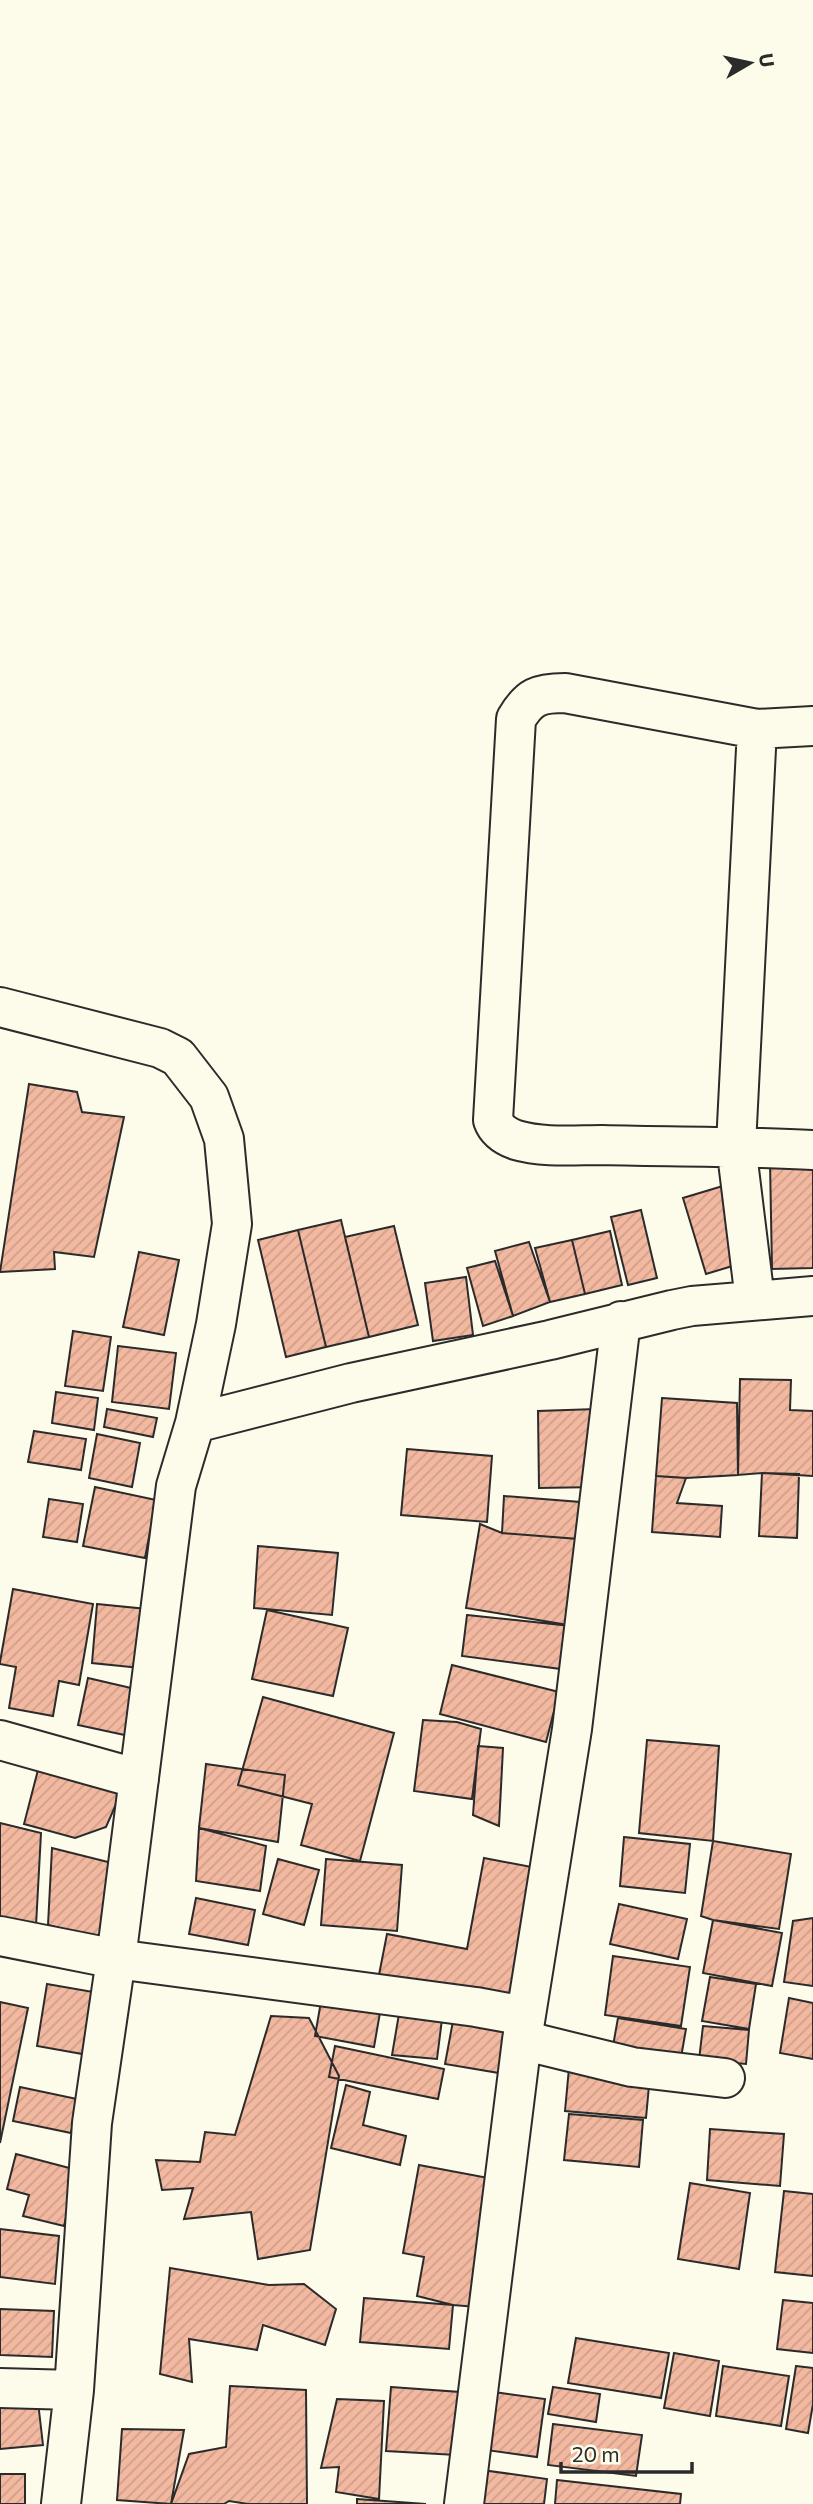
<svg xmlns="http://www.w3.org/2000/svg" width="813" height="2504" viewBox="0 0 813 2504" font-family="Commissioner,sans-serif">
<style>
.building{fill:url(#building-hatch);stroke:#2b2b2b;stroke-width:2}
.lines{fill:none;stroke-linecap:round;stroke-linejoin:round}
.street-casing{stroke:#2b2b2b;stroke-width:42}
.street{stroke:#fdfbea;stroke-width:38}
</style>
<defs>
<pattern id="building-hatch" width="6" height="6" patternUnits="userSpaceOnUse" patternTransform="scale(1.75)"><rect width="6" height="6" fill="#f2b8a0"/><path d="M-1 1l2-2M0 6l6-6M5 7l2-2" fill="none" stroke="#d09e8a"/></pattern>
</defs>
<rect width="100%" height="100%" fill="#fdfbea"/>
<!-- building -->
<path class="building" d="M29,1084L77,1092L82,1112L124,1117L94,1257L54,1252L55,1269L0,1272Z
M770,1163H813V1268L772,1269Z
M726,1185L749,1261L706,1274L683,1198Z
M641,1210L657,1278L628,1285L611,1217Z
M341,1220L369,1337L326,1347L298,1230Z
M394,1226L418,1325L369,1337L345,1237Z
M298,1230L326,1347L286,1357L258,1240Z
M610,1231L622,1285L585,1294L572,1240Z
M572,1240L585,1294L550,1302L535,1248Z
M529,1242L550,1302L513,1316L495,1251Z
M139,1252L179,1260L164,1335L123,1327Z
M495,1261L513,1316L483,1326L467,1268Z
M466,1277L473,1335L433,1341L425,1283Z
M73,1331L111,1337L103,1391L65,1386Z
M118,1346L176,1353L169,1409L112,1402Z
M740,1379L791,1380L790,1410L813,1411V1476L762,1473L738,1475Z
M56,1392L98,1398L94,1430L52,1423Z
M662,1398L737,1403L738,1475L686,1478L656,1476Z
M107,1409L157,1418L153,1437L104,1427Z
M596,1409L598,1487L539,1488L538,1411Z
M34,1431L86,1439L81,1470L28,1462Z
M97,1434L140,1443L132,1487L89,1478Z
M407,1449L492,1456L487,1522L401,1515Z
M762,1473L799,1474L797,1538L759,1536Z
M656,1476L686,1478L677,1503L722,1506L720,1537L652,1532Z
M95,1487L156,1500L145,1558L83,1546Z
M504,1496L593,1503L591,1540L502,1533Z
M49,1499L83,1504L77,1542L43,1537Z
M480,1524L502,1533L591,1540L580,1627L466,1608Z
M258,1546L338,1553L332,1615L254,1608Z
M13,1589L93,1604L79,1685L59,1681L53,1716L9,1708L16,1667L0,1664V1662Z
M97,1604L157,1610L150,1669L92,1663Z
M267,1610L348,1628L333,1696L252,1679Z
M467,1615L580,1627L576,1671L462,1656Z
M452,1665L559,1692L546,1742L440,1714Z
M88,1678L144,1691L134,1737L78,1725Z
M263,1697L394,1733L360,1861L301,1845L312,1804L238,1785Z
M423,1720L457,1722L481,1729L472,1799L414,1791Z
M647,1740L719,1746L713,1841L639,1833Z
M478,1746L503,1748L499,1826L473,1815Z
M206,1764L285,1775L278,1842L199,1828Z
M39,1766L121,1793L106,1827L75,1838L24,1824Z
M0,1823L41,1833L36,1926L0,1917Z
M199,1828L266,1846L260,1891L196,1881Z
M624,1837L690,1844L685,1893L620,1886Z
M713,1841L791,1854L779,1929L713,1920L701,1916Z
M52,1848L116,1864L101,1939L48,1925Z
M484,1858L542,1869L517,2006L378,1980L387,1934L467,1949Z
M278,1859L319,1870L304,1925L263,1914Z
M326,1859L402,1865L397,1931L321,1925Z
M196,1898L255,1910L248,1945L189,1934Z
M619,1904L687,1919L678,1959L610,1944Z
M813,1918V1986L784,1982L793,1921Z
M713,1920L782,1933L772,1986L703,1973Z
M613,1956L690,1967L681,2026L605,2015Z
M710,1977L756,1984L749,2029L702,2021Z
M47,1984L99,1993L88,2055L37,2046Z
M323,1990L382,2001L374,2047L315,2036Z
M789,1998L813,2003V2059L780,2053Z
M0,2002L28,2008L0,2143Z
M400,2008L442,2019L437,2059L392,2055Z
M271,2016L309,2018L339,2076L310,2250L258,2259L251,2212L184,2219L193,2188L162,2190L156,2160L200,2162L205,2132L235,2135Z
M618,2018L686,2029L679,2069L611,2057Z
M453,2021L512,2032L505,2074L445,2064Z
M703,2026L749,2030L746,2064L699,2060Z
M335,2046L444,2069L438,2099L329,2077Z
M569,2068L650,2075L646,2118L565,2111Z
M346,2085L370,2092L363,2125L406,2136L400,2165L331,2148Z
M20,2087L77,2099L71,2133L13,2121Z
M569,2114L643,2120L639,2167L564,2160Z
M710,2129L784,2134L780,2186L707,2180Z
M16,2154L77,2170L64,2226L23,2216L29,2195L7,2189Z
M419,2165L499,2180L476,2307L453,2305L417,2296L424,2257L403,2253Z
M690,2183L750,2193L739,2269L678,2259Z
M784,2191L813,2194V2276L775,2272Z
M0,2229L59,2236L55,2284L0,2277Z
M170,2268L269,2285L304,2284L336,2309L325,2345L263,2325L257,2350L189,2339L192,2382L160,2374Z
M364,2298L453,2305L449,2349L360,2342Z
M783,2300L813,2303V2353L777,2349Z
M0,2309L54,2311L52,2357L0,2355Z
M576,2338L669,2353L661,2398L568,2383Z
M674,2353L719,2361L710,2416L664,2408Z
M723,2366L789,2376L781,2426L716,2416Z
M796,2366L813,2368V2404L808,2433L786,2429Z
M230,2386L306,2390L307,2504H248L229,2501L224,2504H171L189,2454L226,2447Z
M391,2387L460,2392L456,2455L386,2451Z
M553,2387L600,2394L596,2422L548,2414Z
M494,2392L545,2399L537,2457L486,2450Z
M337,2399L384,2401L379,2499L336,2492L339,2467L321,2468Z
M38,2402L43,2445L0,2449V2406Z
M553,2424L642,2435L636,2476L548,2465Z
M122,2429L184,2430L171,2504L117,2500Z
M482,2470L547,2479L544,2504H477Z
M0,2474H25V2504H0Z
M557,2480L681,2494L680,2504H555Z
M357,2499L426,2504H357Z"/>
<g class="lines">
<defs>
<path id="street" d="M813,726L757,729L565,693C538,693 529,697 516,719L493,1120C497,1131 505,1136 516,1140C543,1148 575,1145 602,1145C673,1147 743,1146 813,1150
M0,1007L160,1048L178,1057L209,1097L224,1139L232,1224L216,1324L195,1423L351,1383L550,1340L672,1310L692,1306L813,1296
M755,1300L736,1145L757,729
M0,1740L139,1779
M0,1936L116,1959L476,2007L525,2016
M522,2040L632,2067L725,2078
M0,2388L74,2390
M61,2504L74,2390L92,2123L116,1959L176,1486L195,1423
M464,2504L522,2040L572,1729L621,1321"/>
</defs>
<!-- street casing -->
<use href="#street" class="street-casing"/>
<!-- street -->
<use href="#street" class="street"/>
</g>
<!-- north arrow -->
<g transform="translate(750 63) rotate(81)" stroke="#fdfbea" stroke-width="5" paint-order="stroke">
<path d="M0-5L12 26L0 18L-12 26Z" fill="#2b2b2b"/>
<text y="-10" font-size="19" font-weight="bold" text-anchor="middle" fill="#2b2b2b">U</text>
</g>
<!-- scale -->
<path d="M561 2462v10h131v-10" fill="none" stroke="#2b2b2b" stroke-width="3.5"/>
<text x="572" y="2462" font-size="21" fill="#2b2b2b" stroke="#fdfbea" stroke-width="5" paint-order="stroke">20 m</text>
</svg>
